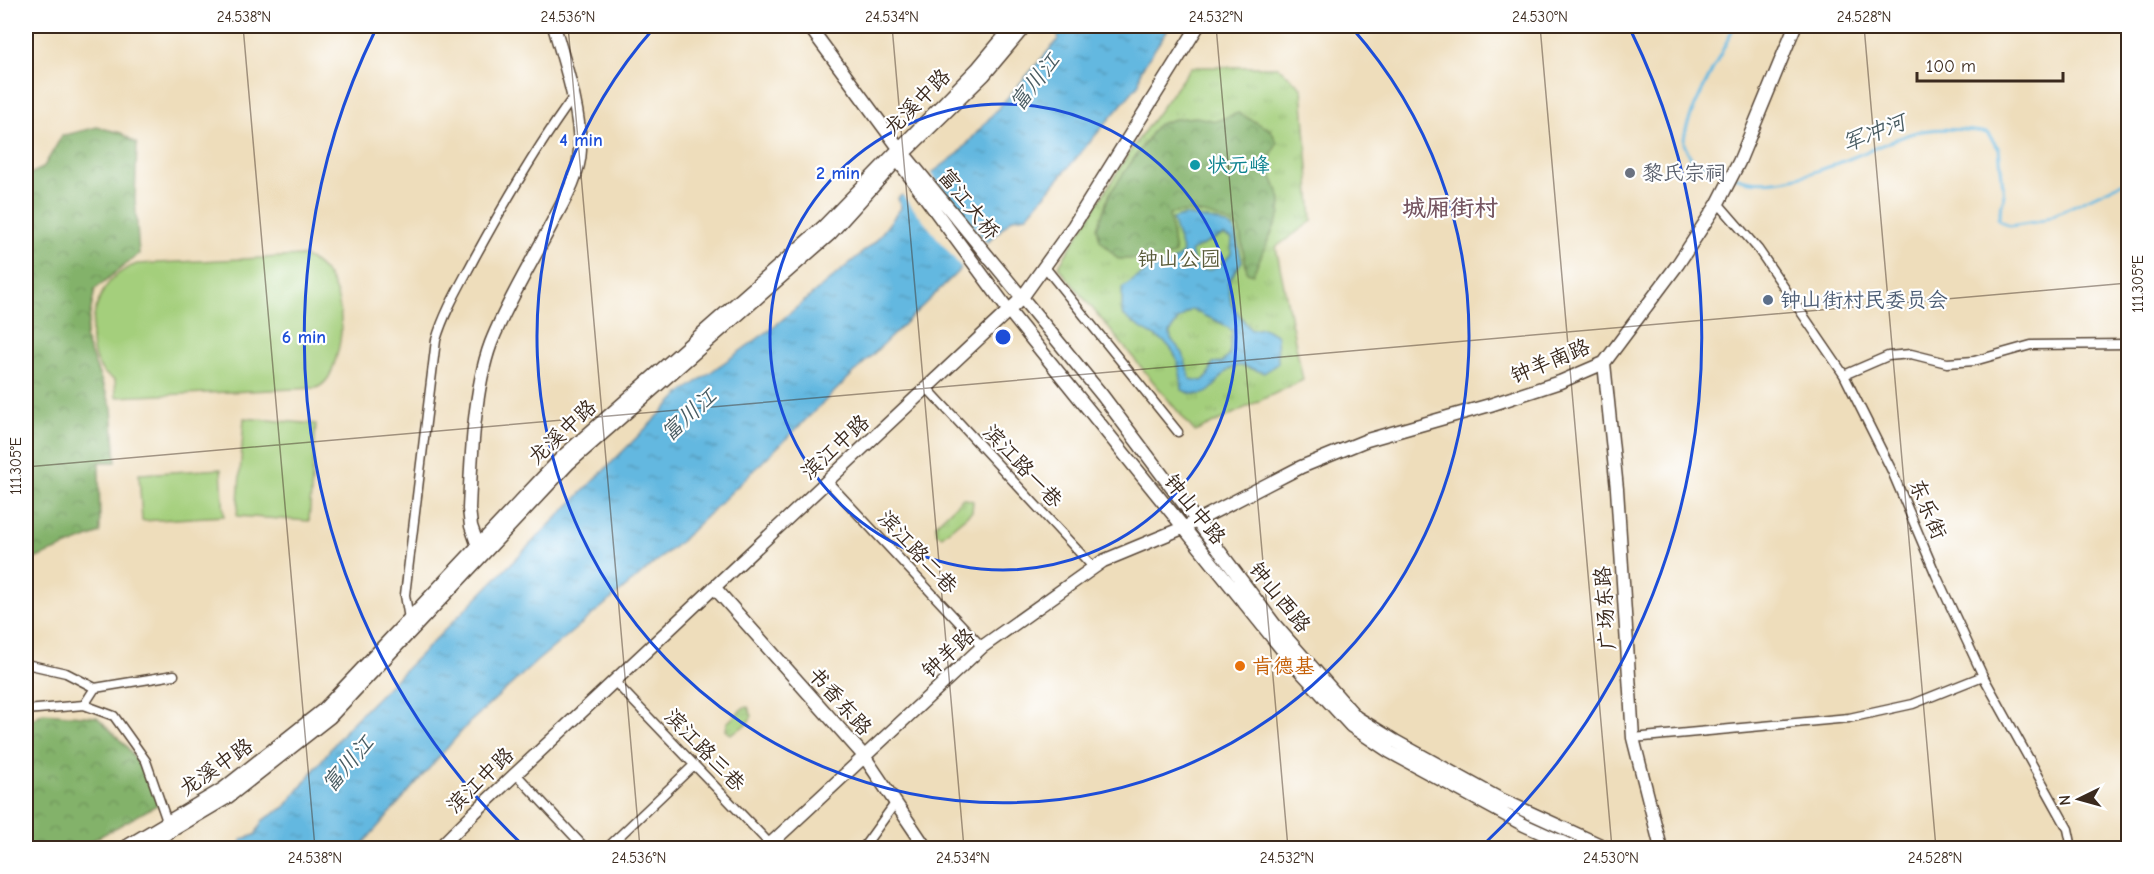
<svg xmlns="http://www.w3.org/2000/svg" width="2154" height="874" viewBox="0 0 2154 874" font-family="'Comic Neue','LXGW WenKai TC',sans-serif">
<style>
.grass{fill:url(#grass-tufts);stroke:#707c4c;stroke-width:1.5}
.forest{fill:url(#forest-crowns);stroke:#5f6e44;stroke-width:1.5}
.pitch{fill:#a4cf7b;stroke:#707c4c;stroke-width:1.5}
.water{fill:url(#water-ripples);stroke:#4f717f;stroke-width:1.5;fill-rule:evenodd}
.pier{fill:#edb}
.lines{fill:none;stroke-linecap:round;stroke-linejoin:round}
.stream{stroke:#63b8e0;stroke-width:3}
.street-casing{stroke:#564536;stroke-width:11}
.secondary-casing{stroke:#564536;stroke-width:15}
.street{stroke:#fff;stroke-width:8}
.secondary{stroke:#fff;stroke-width:12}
.ticks{fill:none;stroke:#3b2a1e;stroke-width:1.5;stroke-opacity:0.45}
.ring{fill:none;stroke:#1d4ed8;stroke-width:3}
.culture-dot{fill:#0f9aa8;stroke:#fff;stroke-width:2}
.worship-dot{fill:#6b7280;stroke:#fff;stroke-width:2}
.service-dot{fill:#5c6f8a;stroke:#fff;stroke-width:2}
.food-dot{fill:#e8710a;stroke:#fff;stroke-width:2}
.labels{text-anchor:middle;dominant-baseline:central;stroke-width:4.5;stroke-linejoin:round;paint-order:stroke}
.street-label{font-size:21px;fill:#3b2a1e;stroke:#fff}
.culture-label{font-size:21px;fill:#0d838f;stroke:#fff;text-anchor:start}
.worship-label{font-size:21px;fill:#5b616d;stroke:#fff;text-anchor:start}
.park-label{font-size:21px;fill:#5a5c3a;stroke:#fff}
.service-label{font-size:21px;fill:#4e5e75;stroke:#fff;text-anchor:start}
.food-label{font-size:21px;fill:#c56008;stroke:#fff;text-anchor:start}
.water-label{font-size:22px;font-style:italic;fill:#495c62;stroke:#fff}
.quarter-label{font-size:24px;font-weight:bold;fill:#755561;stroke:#fff}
.centre{fill:#1d4ed8;stroke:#fff;stroke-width:3}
.ring-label{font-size:18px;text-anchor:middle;font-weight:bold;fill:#1d4ed8;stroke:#fff;stroke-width:4.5;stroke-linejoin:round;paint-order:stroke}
.neatline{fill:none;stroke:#3b2a1e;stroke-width:2}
.ticks-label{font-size:15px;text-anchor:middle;fill:#3b2a1e}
</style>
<defs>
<pattern id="grass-tufts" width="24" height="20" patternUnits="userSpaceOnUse" patternTransform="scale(1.5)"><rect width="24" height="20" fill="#a4cf7b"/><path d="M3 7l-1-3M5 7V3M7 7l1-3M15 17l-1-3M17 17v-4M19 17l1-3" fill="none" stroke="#8eb26a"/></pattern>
<pattern id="forest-crowns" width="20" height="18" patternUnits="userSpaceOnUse" patternTransform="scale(1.5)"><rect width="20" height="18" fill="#83b26b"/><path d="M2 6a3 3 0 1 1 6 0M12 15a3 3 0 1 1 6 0" fill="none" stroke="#6c9157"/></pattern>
<pattern id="water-ripples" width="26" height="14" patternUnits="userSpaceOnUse" patternTransform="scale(1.5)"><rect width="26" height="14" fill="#63b8e0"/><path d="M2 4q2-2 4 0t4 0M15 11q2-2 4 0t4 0" fill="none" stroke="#5396b5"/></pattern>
</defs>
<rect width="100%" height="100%" fill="#fff"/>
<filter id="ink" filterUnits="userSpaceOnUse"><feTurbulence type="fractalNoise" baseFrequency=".0167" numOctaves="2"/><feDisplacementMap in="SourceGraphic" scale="12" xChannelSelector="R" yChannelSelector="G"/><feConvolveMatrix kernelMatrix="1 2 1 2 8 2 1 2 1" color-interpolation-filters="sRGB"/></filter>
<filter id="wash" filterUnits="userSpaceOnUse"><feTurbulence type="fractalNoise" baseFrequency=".008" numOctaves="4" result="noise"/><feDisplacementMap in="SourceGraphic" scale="24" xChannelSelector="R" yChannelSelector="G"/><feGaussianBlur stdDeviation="1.35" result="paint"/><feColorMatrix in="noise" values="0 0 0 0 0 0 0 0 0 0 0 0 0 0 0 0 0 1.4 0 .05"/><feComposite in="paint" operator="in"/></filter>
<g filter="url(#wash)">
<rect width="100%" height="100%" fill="#edb"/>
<!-- grass -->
<path class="grass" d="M1191,67H1278L1302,88L1312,221L1276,247L1303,380L1195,432L1058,267L1135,144Z
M963,498L973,501L972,511L942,536L937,534L936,524Z
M748,707L752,716L746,725L731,734L726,731L727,723L743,708Z"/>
<!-- forest -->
<path class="forest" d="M1238,113L1271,130L1277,143L1267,164L1281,199L1280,214L1253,274L1247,272L1239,229C1219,215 1194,209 1169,214L1175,253L1166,258L1118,259L1100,240L1097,228L1110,193L1157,125L1174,119L1196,117L1216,121Z
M97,127L121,133L137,144L135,199L139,254L95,289L85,339L112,408L116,462H99L100,533L34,559L26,558V176L43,168L62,136Z
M43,713L97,717L127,747L164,801L79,848H29L26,844V723Z"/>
<!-- pitch -->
<path class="pitch" d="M303,256C342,273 347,322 336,358C332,371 330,381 317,388L116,397L115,380C79,365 90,301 113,278C120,272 129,267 137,264Z
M244,418L316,424L309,521L237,516Z
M221,469L224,516L142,521L139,474Z"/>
<!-- water -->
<path class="water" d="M1061,26H1170L1141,70L1139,84L1027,216L1013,218L681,541L537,661L469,723L359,848H239L242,839L255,835L263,820L285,807L347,728L680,394L771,329L875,242L901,208L898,198L959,153L1057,41Z
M1185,215L1218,221L1234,229L1242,261L1228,282L1231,304L1251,330L1263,328L1277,335L1278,363L1264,373C1256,370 1245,365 1237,366C1214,371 1218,407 1182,390C1178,330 1157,346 1122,314V288L1150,269L1173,261L1183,253L1172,219ZM1223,235L1232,239L1231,254C1217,272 1196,280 1191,251ZM1192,309C1206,319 1220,319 1232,331L1229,356L1222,362L1213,363L1208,376L1202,381L1190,379L1183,353L1171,339L1170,333L1177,321Z"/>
<!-- pier -->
<path class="pier" d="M929,171L989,246L964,271L900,192Z"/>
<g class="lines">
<!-- stream -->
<path class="stream" d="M1729,175L1692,160C1690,155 1685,148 1684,143C1682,121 1724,51 1734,26
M1735,177C1784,197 1863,150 1910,134C1930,127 1966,129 1987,133L1999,149L2004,197L1998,219L2010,226L2041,221L2128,180"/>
</g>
</g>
<g filter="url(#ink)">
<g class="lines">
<defs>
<path id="street" d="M1718,203L1758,249L1844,375L1891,469L1936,575L1983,676L2068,829L2072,848
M1044,266L1178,432
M1844,375L1888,356L1911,354L1947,363L1974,361L2031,345L2128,344
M927,388L1094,568
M827,481L982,647
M409,619L405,595L436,340C445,310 461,284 475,257C505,202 536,148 572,99
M26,664L66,673L95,688
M614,681L770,844
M84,705L95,688L174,675
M26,710L84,705L114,716L146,761L169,827
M1633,738L1849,718L1913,704L1983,676
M515,773L585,848
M607,848L694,765
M863,848L896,802"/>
<path id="secondary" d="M809,26L899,148L1102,395L1275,625L1356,717L1395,741L1500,799L1607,848
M894,155L1009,311L1292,662L1351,726L1390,752L1524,825L1575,848
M1604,363L1617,489L1633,738L1661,848
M480,552L471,526L469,509C471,460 474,388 491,343C507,302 531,264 551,225C563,202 579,177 580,150C580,108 565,65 554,26
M714,587L864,756L926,848
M124,848L223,789L323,710L562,457L823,227L977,69L1013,26
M142,848L228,797L330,717L569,463L830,234L897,160L984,75L1025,26
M439,848L475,812L1021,299L1074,225L1198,26
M766,848L982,647L1103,561L1185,527L1301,467L1367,440L1490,405L1560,382L1604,363L1678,264L1718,203L1739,162L1795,26"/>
</defs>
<!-- street casing -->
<use href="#street" class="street-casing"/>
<!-- secondary casing -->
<use href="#secondary" class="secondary-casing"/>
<!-- street -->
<use href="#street" class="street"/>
<!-- secondary -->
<use href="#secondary" class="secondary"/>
</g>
</g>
<!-- ticks -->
<path class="ticks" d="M243,26L315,848M568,26L640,848M892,26L964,848M1216,26L1288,848M1540,26L1612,848M1864,26L1936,848M26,467L2128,283"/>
<!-- distance rings -->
<g class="ring">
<circle cx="1003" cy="337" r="233"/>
<path d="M1352 28A466 466 0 1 1 654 28"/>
<path d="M526 848A699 699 0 0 1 375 31M1631 31A699 699 0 0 1 1480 848"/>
</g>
<!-- markers -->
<circle class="culture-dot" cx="1195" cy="165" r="6"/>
<circle class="worship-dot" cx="1630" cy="173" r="6"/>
<circle class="service-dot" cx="1768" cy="300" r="6"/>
<circle class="food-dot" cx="1240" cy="666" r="6"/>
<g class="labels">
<!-- street labels -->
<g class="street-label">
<text transform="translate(917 102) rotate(-45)">龙溪中路</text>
<text transform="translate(969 204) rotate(51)">富江大桥</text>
<text transform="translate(1550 361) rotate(-22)">钟羊南路</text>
<text transform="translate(562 432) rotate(-43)">龙溪中路</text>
<text transform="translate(835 447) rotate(-43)">滨江中路</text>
<text transform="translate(1023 466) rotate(47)">滨江路一巷</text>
<text transform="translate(1195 509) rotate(51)">钟山中路</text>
<text transform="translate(1928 509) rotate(67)">东乐街</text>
<text transform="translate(918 552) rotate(47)">滨江路二巷</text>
<text transform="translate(1280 597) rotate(51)">钟山西路</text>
<text transform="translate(1605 608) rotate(-94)">广场东路</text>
<text transform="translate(948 653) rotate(-42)">钟羊路</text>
<text transform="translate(840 701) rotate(48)">书香东路</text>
<text transform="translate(705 750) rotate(46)">滨江路三巷</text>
<text transform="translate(216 767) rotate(-35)">龙溪中路</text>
<text transform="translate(480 780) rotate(-44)">滨江中路</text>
</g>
<!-- culture labels -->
<g class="culture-label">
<text x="1207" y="165">状元峰</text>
</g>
<!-- worship labels -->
<g class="worship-label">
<text x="1642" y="173">黎氏宗祠</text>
</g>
<!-- park labels -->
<g class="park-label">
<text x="1179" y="259">钟山公园</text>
</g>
<!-- service labels -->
<g class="service-label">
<text x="1780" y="300">钟山街村民委员会</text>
</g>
<!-- food labels -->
<g class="food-label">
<text x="1252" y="666">肯德基</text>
</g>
<!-- water labels -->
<g class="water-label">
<text transform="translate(1035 82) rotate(-52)">富川江</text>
<text transform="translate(1874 133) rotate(-21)">军冲河</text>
<text transform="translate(689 415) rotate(-42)">富川江</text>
<text transform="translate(348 764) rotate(-49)">富川江</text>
</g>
<!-- quarter labels -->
<g class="quarter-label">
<text x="1450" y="208">城厢街村</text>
</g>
</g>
<circle cx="1003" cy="337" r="9" class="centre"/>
<g class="ring-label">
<text x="581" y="146">4 min</text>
<text x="838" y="179">2 min</text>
<text x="304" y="343">6 min</text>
</g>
<!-- margin -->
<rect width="2154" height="874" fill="none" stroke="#fff" stroke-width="66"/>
<!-- north arrow -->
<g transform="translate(2079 799) rotate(265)" stroke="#ffffff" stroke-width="4.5" paint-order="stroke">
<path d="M0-4.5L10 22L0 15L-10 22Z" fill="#3b2a1e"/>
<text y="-9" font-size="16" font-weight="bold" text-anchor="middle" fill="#3b2a1e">N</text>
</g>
<!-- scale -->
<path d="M1917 72v9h146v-9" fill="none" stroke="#3b2a1e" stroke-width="3"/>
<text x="1926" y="72" font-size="18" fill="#3b2a1e" stroke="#ffffff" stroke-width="4.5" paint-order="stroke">100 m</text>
<rect x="33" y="33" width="2088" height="808" class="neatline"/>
<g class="ticks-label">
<text x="244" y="22">24.538°N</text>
<text x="568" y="22">24.536°N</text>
<text x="892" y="22">24.534°N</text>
<text x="1216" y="22">24.532°N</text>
<text x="1540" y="22">24.530°N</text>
<text x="1864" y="22">24.528°N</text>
<text transform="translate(2138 284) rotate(-90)" y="5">111.305°E</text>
<text transform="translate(16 466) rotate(-90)" y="5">111.305°E</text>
<text x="315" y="863">24.538°N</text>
<text x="639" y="863">24.536°N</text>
<text x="963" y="863">24.534°N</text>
<text x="1287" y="863">24.532°N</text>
<text x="1611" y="863">24.530°N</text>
<text x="1935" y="863">24.528°N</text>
</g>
</svg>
